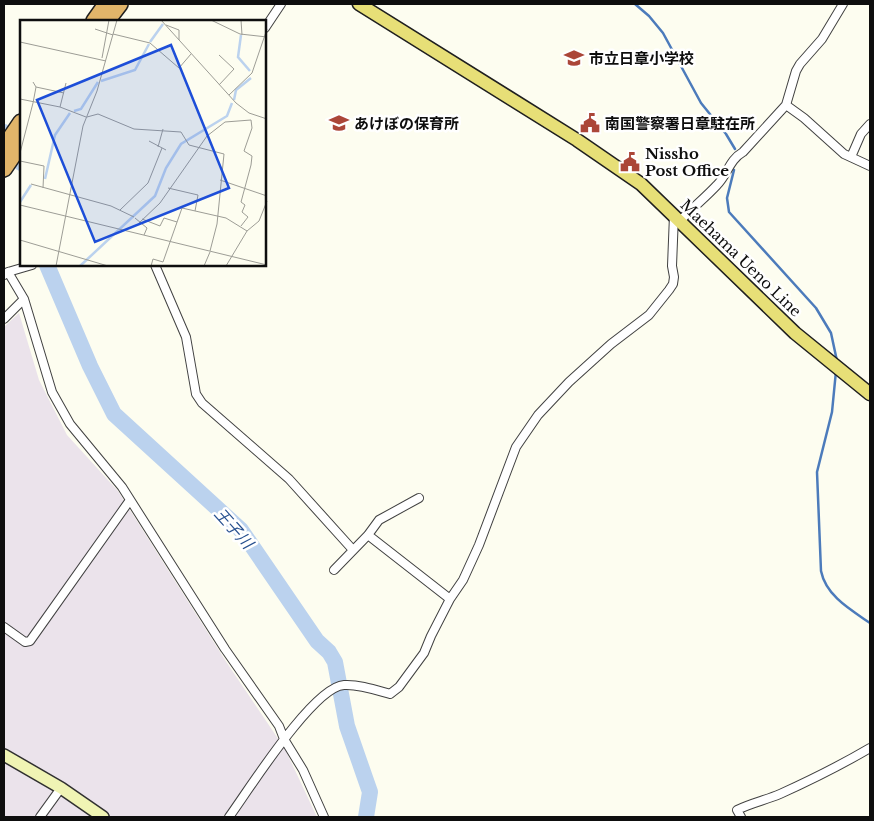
<svg xmlns="http://www.w3.org/2000/svg" width="874" height="821" viewBox="0 0 874 821" font-family="'Libre Baskerville','Noto Sans JP',serif">
<style>
.industrial{fill:#ebe3eb}
.lines{fill:none;stroke-linecap:round;stroke-linejoin:round}
.stream{stroke:#4c7bbb;stroke-width:2.5}
.river{stroke:#bbd2ee;stroke-width:16}
.street-casing{stroke:#414141;stroke-width:10}
.secondary-casing{stroke:#303030;stroke-width:14}
.primary-casing{stroke:#1f1f1f;stroke-width:15}
.highway-casing{stroke:#1f1f1f;stroke-width:18}
.street{stroke:#fff;stroke-width:8}
.secondary{stroke:#f0f4b4;stroke-width:11}
.primary{stroke:#e7df77;stroke-width:12}
.highway{stroke:#e1b56a;stroke-width:15}
.labels{text-anchor:middle;dominant-baseline:central;stroke-width:5;stroke-linejoin:round;paint-order:stroke}
.poi-label{font-size:15px;font-weight:bold;fill:#0e0e0e;stroke:#fff;text-anchor:start}
.street-label{font-size:15px;fill:#0e0e0e;stroke:#fff}
.water-label{font-size:16px;font-style:italic;fill:#27508f;stroke:#fff}
.inset-river{fill:none;stroke:#bbd2ee;stroke-width:2.5}
.inset-road{fill:none;stroke:#9d9d96;stroke-width:1}
.view{fill:#1d4ed8;fill-opacity:0.15;stroke:#1d4ed8;stroke-width:2.5}
.inset-edge{fill:none;stroke:#0e0e0e;stroke-width:2.5}
</style>
<rect width="100%" height="100%" fill="#fdfdf0"/>
<!-- industrial -->
<path class="industrial" d="M19,313L39,380L67,435L118,491L227,663L285,749L317,817H4V327Z"/>
<g class="lines">
<!-- stream -->
<path class="stream" d="M635,4L649,16L663,33L701,103L726,134L735,149
M734,170L727,198L729,212L816,308L831,333L837,361
M836,371L832,412L817,472L821,571C826,596 851,610 870,623"/>
<!-- river -->
<path class="river" d="M4,132L21,163
M47,265L90,366L114,414L241,530L317,641L329,652L335,662L347,726L370,792L366,817"/>
<defs>
<path id="street" d="M265,28L281,4
M786,105L804,118L844,154L870,166
M851,157L861,134L870,124
M680,221C692,208 705,198 717,185C728,174 729,160 743,152L786,105L796,71L800,64L822,39L843,4
M155,265L186,337L196,394L202,403L289,479L353,550
M8,272L24,299L52,392L70,424L122,487L225,649L279,726L284,739L303,770L324,817
M4,275L8,272L32,265
M4,319L24,299
M368,535L450,599
M334,570L368,535L379,520L419,498
M4,627L25,642L30,641L130,500
M40,817L61,788
M229,817C248,791 313,687 344,685C359,684 376,690 390,694L399,687L424,653L431,636L450,599L463,580L479,545L516,447L538,415L569,382L611,344L649,315L669,290L673,284L674,277L672,266L674,215
M741,817L737,810C751,803 766,800 780,794C811,780 841,765 870,748"/>
<path id="secondary" d="M4,755L61,788L103,817"/>
<path id="primary" d="M359,4L577,140L641,184L795,333L870,394"/>
<path id="highway" d="M94,21L106,4
M107,21L120,4
M4,147L21,122
M4,169L21,144"/>
</defs>
<!-- street casing -->
<use href="#street" class="street-casing"/>
<!-- secondary casing -->
<use href="#secondary" class="secondary-casing"/>
<!-- primary casing -->
<use href="#primary" class="primary-casing"/>
<!-- highway casing -->
<use href="#highway" class="highway-casing"/>
<!-- street -->
<use href="#street" class="street"/>
<!-- secondary -->
<use href="#secondary" class="secondary"/>
<!-- primary -->
<use href="#primary" class="primary"/>
<!-- highway -->
<use href="#highway" class="highway"/>
</g>
<!-- icons -->
<defs>
<symbol id="school-bare" viewBox="-9 -9 18 18"><path d="M0-5L7-2L0 1L-7-2ZM-4 1L0 2.5L4 1V4Q0 6-4 4Z" fill="#ab4638" stroke="#fff" stroke-width="2.5" paint-order="stroke"/></symbol>
<symbol id="civic-bare" viewBox="-9 -9 18 18"><path d="M-.6-6.5H3V-4.5H.6V-3L4-1V1h2V6H-6V1h2V-1L-.6-3ZM-1.2 2.5V6h2.4V2.5Z" fill="#ab4638" stroke="#fff" stroke-width="2.5" paint-order="stroke"/></symbol>
</defs>
<g fill-rule="evenodd">
<use href="#school-bare" x="560" y="44" width="28" height="28"/>
<use href="#school-bare" x="325" y="109" width="28" height="28"/>
<use href="#civic-bare" x="576" y="109" width="28" height="28"/>
<use href="#civic-bare" x="616" y="148" width="28" height="28"/>
</g>
<g class="labels">
<!-- poi labels -->
<g class="poi-label">
<text x="589" y="58">市立日章小学校</text>
<text x="354" y="123">あけぼの保育所</text>
<text x="605" y="123">南国警察署日章駐在所</text>
<text x="645" y="153">Nissho<tspan x="645" dy="17">Post Office</tspan></text>
</g>
<!-- street labels -->
<g class="street-label">
<text transform="translate(741 258) rotate(44)">Maehama Ueno Line</text>
</g>
<!-- water labels -->
<g class="water-label">
<text transform="translate(234 528) rotate(48)">王子川</text>
</g>
</g>
<!-- overview -->
<g transform="translate(20 20)">
<rect width="246" height="246" fill="#fdfdf0"/>
<path class="inset-river" d="M221,15L218,37L230,51M130,22L143,4M81,61L115,50L129,24M214,80L216,70L231,58M54,91L61,89L78,62M25,159L35,115L50,93M0,182L11,165M60,246L135,176L146,148L161,124L207,96L212,83"/>
<path class="inset-road" d="M141,0L216,83L229,93L247,99M191,0L220,14L247,17M221,0L222,15M146,5L159,10V20M75,9L93,15M93,14L130,23L159,48L171,34M0,22L86,41M199,35L214,49L199,65M82,38L89,0M13,62L16,67L44,73M209,75L232,53L247,9M0,79L40,87L66,97M13,83L16,67M40,87L46,63M67,97L78,94L114,109L161,112L169,125L204,134L197,204L190,231M129,121L146,130M138,127L143,109M0,133L13,83M0,141L24,146L23,168M200,160L247,176M11,164L91,186L114,197M148,168L178,175L175,191M0,185L247,245M100,190L128,163L142,128M115,198L127,208L124,215M122,199L140,206L144,198L157,202M119,203L140,183L187,116L205,102L231,100L232,108L224,131L232,136L231,145L221,182L225,185L222,192L228,197L221,206M0,220L88,246M36,246L63,106L77,71L97,0M131,246L133,239L143,242L162,188L206,198L227,211M184,246L190,232M206,246L227,211L239,201L247,181"/>
<path class="view" d="M151,25L209,168L75,222L17,80Z"/>
<rect width="246" height="246" class="inset-edge"/>
</g>
<!-- border -->
<rect width="874" height="821" fill="none" stroke="#0e0e0e" stroke-width="10"/>
</svg>
